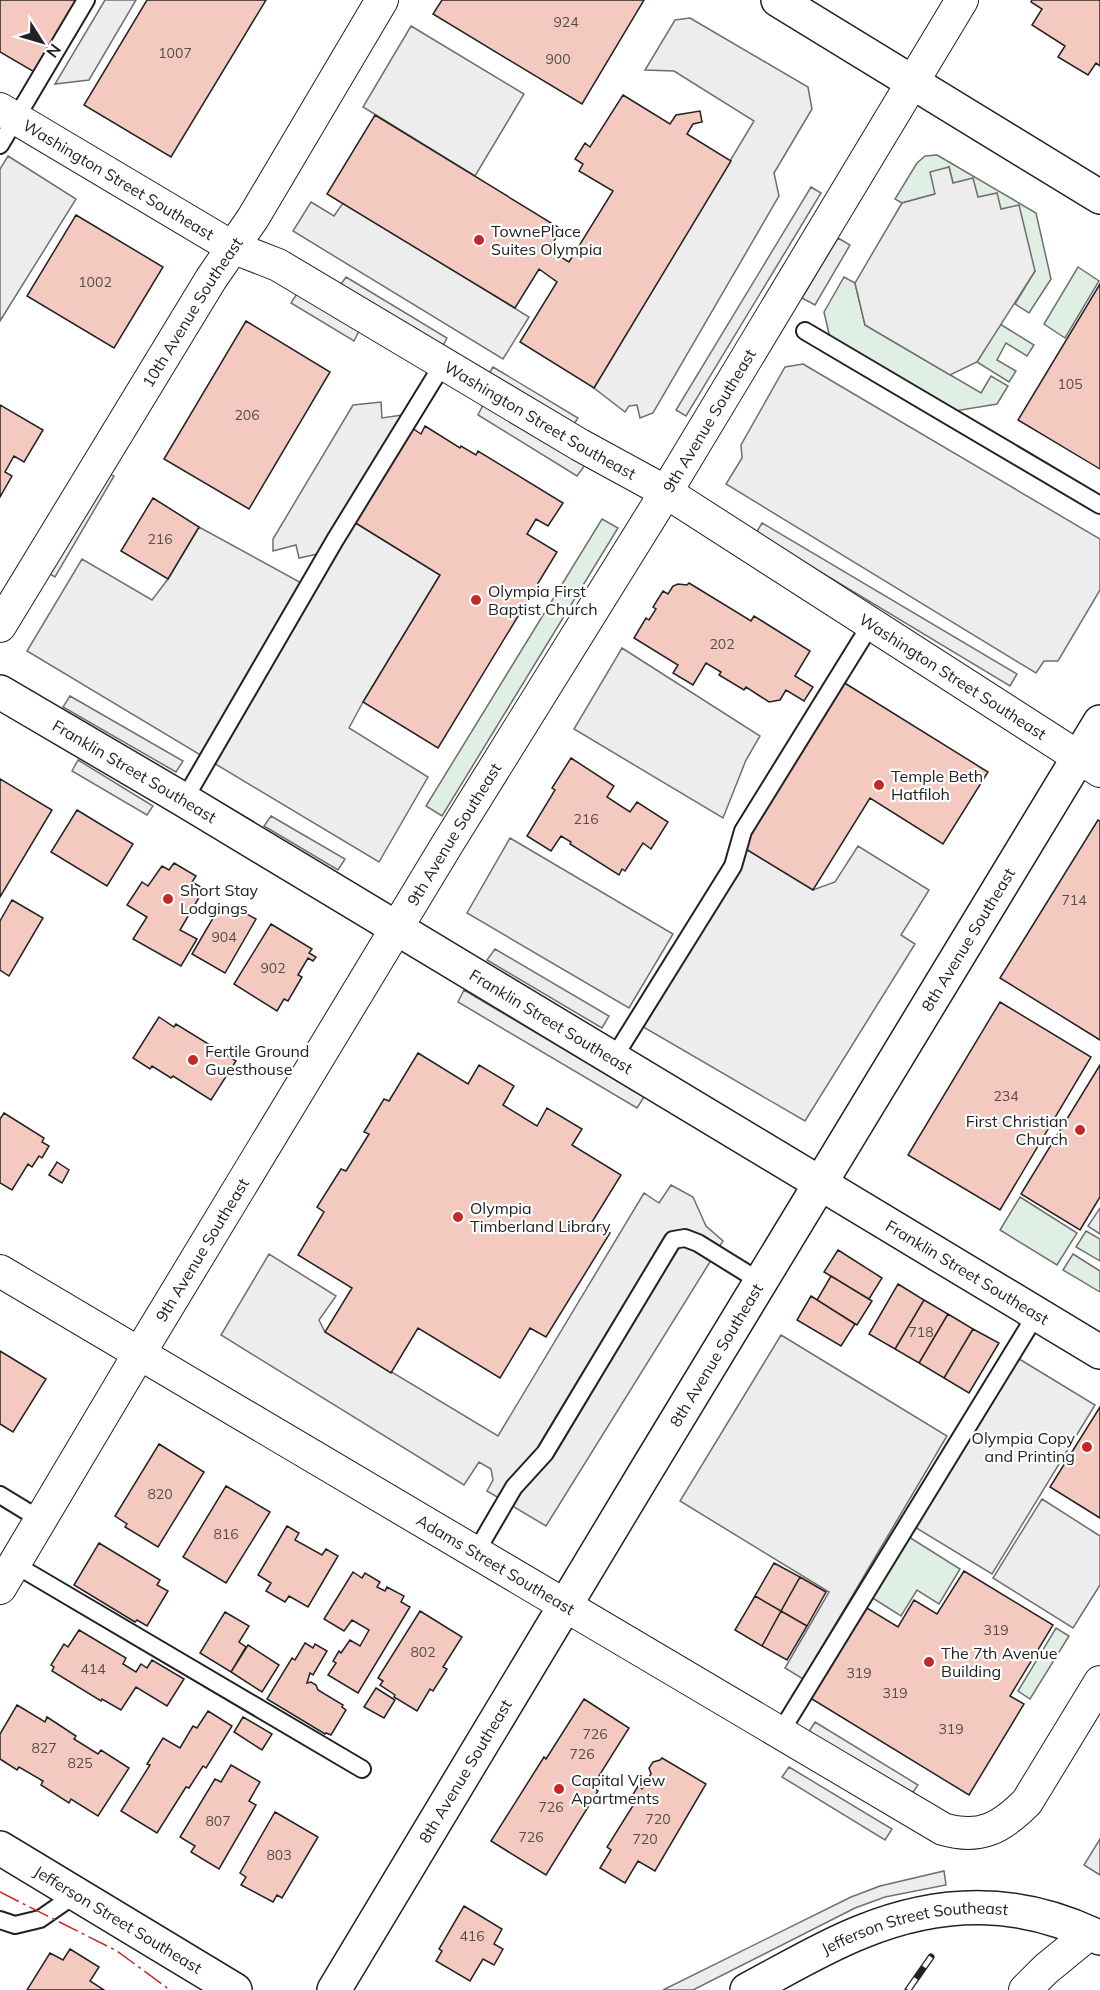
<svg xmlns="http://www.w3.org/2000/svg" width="1100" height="1990" viewBox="0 0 1100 1990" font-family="Mulish,sans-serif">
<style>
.green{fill:#e0efe3;stroke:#6f6f6f;stroke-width:1.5}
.parking{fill:#ededed;stroke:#6f6f6f;stroke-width:1.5}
.building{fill:#f3c9c0;stroke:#222;stroke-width:1.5}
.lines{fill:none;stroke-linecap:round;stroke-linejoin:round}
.lane-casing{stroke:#222;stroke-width:20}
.street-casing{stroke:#222;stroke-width:34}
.secondary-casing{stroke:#222;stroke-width:36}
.primary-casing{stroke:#222;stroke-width:36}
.lane{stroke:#fff;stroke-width:16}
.street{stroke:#fff;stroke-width:32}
.secondary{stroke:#fff;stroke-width:33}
.primary{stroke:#fff;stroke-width:33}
.rail-casing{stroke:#222;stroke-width:7}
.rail{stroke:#fff;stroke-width:4.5;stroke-dasharray:14;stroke-linecap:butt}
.power{stroke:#c62828;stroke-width:1.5;stroke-dasharray:21 4.5 3 4.5;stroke-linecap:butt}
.poi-dot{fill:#c62828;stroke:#fff;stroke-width:2}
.labels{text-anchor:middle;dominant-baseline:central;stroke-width:4.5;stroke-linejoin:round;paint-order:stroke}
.number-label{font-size:14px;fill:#564c4a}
.street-label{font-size:16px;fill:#222;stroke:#fff}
.poi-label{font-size:16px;fill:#222;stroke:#fff;text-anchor:start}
</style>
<rect width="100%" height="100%" fill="#fff"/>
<!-- green -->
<path class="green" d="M937,155L1036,213L1051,279L1029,313L1015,304L1035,271L1001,209L953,183L949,167L935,194L902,203L895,199L917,163L925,156Z
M1078,267L1099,281L1065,338L1044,324Z
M844,277L855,283L865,325L981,393L991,376L1008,386L997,404L955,411L830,338L824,312Z
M1000,324L1034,345L1027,356L1006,343L997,360L1016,371L1009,382L977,362Z
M602,519L618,528L442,816L426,806Z
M1020,1197L1077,1233L1057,1265L1000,1230Z
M1086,1231L1100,1239V1261L1076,1247Z
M1073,1254L1100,1271V1292L1063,1270Z
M909,1537L960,1569L939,1604L917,1590L901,1616L871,1597Z
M1056,1628L1069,1636L1030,1699L1018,1691Z"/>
<!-- parking -->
<path class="parking" d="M105,0H136L89,80L55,84Z
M690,18L808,87L812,109L774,173L779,196L653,413L640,418L637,405L629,406L625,412L594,388L754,121L674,71L645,70L675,20Z
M411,26L524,94L475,176L363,107Z
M8,156L76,199L0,321V169Z
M949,167L953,183L973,178L978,197L997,193L1001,209L1019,205L1035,271L977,362L950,375L865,325L855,283L902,203L935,194L930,172Z
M811,187L821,193L686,416L676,410Z
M311,202L334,216L343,203L529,317L503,359L293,231Z
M838,238L850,245L815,305L802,298Z
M346,277L447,338L441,349L339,287Z
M298,292L360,329L354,341L291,303Z
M803,364L1100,539V590L1058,661H1044L1036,673L726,484L742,458L741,445L785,367Z
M493,367L578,418L572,427L488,375Z
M381,402L382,418L409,414L322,553L299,558L296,545L273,551V539L353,405Z
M483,405L585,465L577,476L478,415Z
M104,472L114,476L55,577L45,571Z
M354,522L440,575L363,702L349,728L428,777L379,862L27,651L82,559L152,600L168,579L199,527L314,590Z
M762,523L1017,674L1010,686L756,533Z
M622,648L760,736L746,760L723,818L574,729Z
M70,696L183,761L176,772L63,707Z
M78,760L153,806L147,815L72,771Z
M271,816L345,859L338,870L264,826Z
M510,838L673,934L629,1008L467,913Z
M741,846L813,890L835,882L858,846L929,890L901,935L915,944L805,1121L633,1021Z
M495,949L609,1016L602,1028L487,960Z
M464,990L644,1097L637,1108L458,1002Z
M671,1185L693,1197L706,1226L723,1241L546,1526L487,1491L493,1480L491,1469L479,1462L464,1485L221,1335L269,1254L336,1296L319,1320L325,1332L498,1436L644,1193L659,1203Z
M1100,1208V1234L1088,1226Z
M781,1335L947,1436L803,1679L785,1668L829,1592L680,1501Z
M1016,1357L1095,1405L992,1574L913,1526Z
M1042,1499L1100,1536V1585L1073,1628L993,1578Z
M815,1722L918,1785L911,1795L808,1733Z
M789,1767L892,1829L885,1840L782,1777Z
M1100,1839V1875L1084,1865Z
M944,1871L946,1885L885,1897L855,1908L693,1990H663L851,1897L880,1886Z"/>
<!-- building -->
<path class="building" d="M0,0H80L36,73L0,52Z
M147,0H266L171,157L84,105Z
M442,0H644L582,104L433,14Z
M1032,0H1100V66L1096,63L1088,75L1058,57L1065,46L1032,25L1042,9L1031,2Z
M623,95L670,124L676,115L700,111L702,122L693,124L687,134L731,161L594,388L520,342L557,282L539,269L515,308L327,194L375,115L561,229L549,250L569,262L613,191L579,171L583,164L575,159L585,143L590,147Z
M76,215L163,267L114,348L27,296Z
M1100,284V469L1018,420Z
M246,321L330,372L249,509L164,459Z
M0,405L43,430L24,462L14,456L5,472L12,476L0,497Z
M425,426L460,448L461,446L476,455L478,451L563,503L548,526L536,519L527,534L557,552L438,748L363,702L440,575L354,522L412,428L421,434Z
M153,498L199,527L168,579L121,551Z
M689,583L751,621L754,616L810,651L795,676L813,687L804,701L786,690L780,700L769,702L746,687L744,690L719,675L721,672L706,663L693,685L673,673L678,665L634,638L646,618L649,620L656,609L653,607L663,591L668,594L673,586L678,584L687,585Z
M843,682L988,772L943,844L870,798L813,890L741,846Z
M571,758L614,786L607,797L630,812L637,802L668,822L651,849L643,843L625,871L622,869L619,875L570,844L571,842L561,836L551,851L527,836L555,790L552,788Z
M0,779L52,810L0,897Z
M77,810L133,844L107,886L51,852Z
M1098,820L1100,821V1040L1000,978Z
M174,863L196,876L192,882L204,889L180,930L197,939L181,966L133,939L147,917L127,905L142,882L148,886L162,866L169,870Z
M12,900L43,918L9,976L0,970V921Z
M220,906L235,915L238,909L256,919L225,973L192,954Z
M271,924L312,949L309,953L316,957L313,961L308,958L298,975L302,977L288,1001L284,999L277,1011L234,984Z
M1000,1002L1091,1057L1000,1210L908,1155Z
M159,1017L174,1027L176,1024L236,1061L211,1100L173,1076L171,1078L152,1066L150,1069L133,1058Z
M418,1053L468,1084L479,1065L514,1086L503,1105L537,1126L547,1108L582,1129L572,1145L621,1175L592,1222L610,1233L546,1337L530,1328L500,1378L418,1328L391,1373L325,1332L352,1288L298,1255L324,1212L317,1207L341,1169L346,1171L369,1134L364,1132L384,1099L389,1101Z
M1100,1065V1197L1080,1230L1021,1194Z
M4,1113L44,1138L42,1142L49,1146L42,1158L39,1156L32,1167L28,1164L12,1190L0,1183V1119Z
M57,1162L69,1170L62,1183L49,1175Z
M838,1250L882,1278L869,1299L824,1272Z
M831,1276L872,1301L857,1325L817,1300Z
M898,1284L924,1300L895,1349L869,1334Z
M811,1296L855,1324L841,1346L797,1320Z
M924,1300L948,1314L919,1363L895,1349Z
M948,1314L973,1329L944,1378L919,1363Z
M973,1329L999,1343L969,1393L944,1378Z
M0,1351L46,1379L13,1432L0,1424Z
M1100,1407V1518L1050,1487Z
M159,1444L204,1472L158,1547L125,1527L127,1524L115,1516Z
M226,1486L270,1512L226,1583L183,1557Z
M287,1526L299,1533L295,1540L322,1555L326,1549L338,1556L308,1607L289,1596L285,1602L266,1591L271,1583L258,1575Z
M99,1543L160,1580L157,1585L168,1591L147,1626L137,1620L135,1622L74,1585Z
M774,1563L800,1577L781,1611L755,1596Z
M964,1571L1053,1625L1010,1696L1024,1704L969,1795L807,1696L862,1605L898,1627L914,1600L937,1614Z
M353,1572L362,1578L365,1573L380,1582L377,1587L385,1591L387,1587L404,1596L401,1602L410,1607L358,1693L328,1675L336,1663L333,1661L339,1651L341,1653L350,1640L360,1646L369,1630L352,1620L344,1631L324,1619Z
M800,1577L826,1592L807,1626L781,1611Z
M755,1596L781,1611L762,1646L735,1630Z
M420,1611L462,1637L443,1667L447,1669L433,1691L430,1689L417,1711L394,1697L395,1695L380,1685L383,1681L378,1678Z
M781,1611L807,1626L787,1660L762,1646Z
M225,1612L249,1626L239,1642L246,1647L231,1672L200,1653Z
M79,1630L126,1658L123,1664L136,1672L141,1664L147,1668L152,1660L184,1679L167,1706L136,1687L121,1710L102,1699L101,1701L52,1671L54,1667L51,1665L64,1644L68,1647Z
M305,1643L313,1648L315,1644L327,1651L313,1675L310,1673L307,1683L311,1682L316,1685L318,1690L343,1705L342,1707L346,1710L331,1735L326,1733L325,1734L267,1699L292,1658L295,1660Z
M248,1645L279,1665L262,1692L231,1672Z
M376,1688L395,1700L384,1718L364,1707Z
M584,1699L629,1728L592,1787L598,1791L546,1875L491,1841L544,1757L546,1759Z
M17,1705L45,1722L47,1717L76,1736L74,1739L98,1754L101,1750L129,1768L98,1816L71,1799L69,1803L41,1785L43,1781L19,1767L17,1770L0,1759V1734Z
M208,1711L232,1726L206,1768L203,1766L189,1788L186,1787L157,1833L121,1811L150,1765L147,1764L163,1738L180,1748L193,1726L197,1728Z
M243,1717L272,1734L262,1750L234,1732Z
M662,1758L706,1784L655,1871L638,1861L625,1883L600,1868L611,1850L607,1847L634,1804L629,1801L638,1786L642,1789L651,1774L649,1768L653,1762L660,1760Z
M231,1765L260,1782L249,1801L256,1805L219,1869L191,1852L195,1846L180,1837L215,1779L221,1782Z
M275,1812L318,1837L282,1898L277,1895L273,1902L241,1885L246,1877L240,1873Z
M464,1906L502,1929L494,1944L503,1949L494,1965L483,1959L470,1981L436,1961L442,1951L439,1949Z
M70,1949L99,1967L90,1981L104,1990H27L50,1953L63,1960Z"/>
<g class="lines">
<defs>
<path id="lane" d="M0,145L86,0
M805,331L1100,505
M184,800L335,540L443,364
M613,1059L733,866L743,831L871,624
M0,1495L41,1520
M476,1552L514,1487L545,1453L673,1240L685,1238L698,1243L761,1282
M14,1564L362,1769
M780,1733L1037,1313
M0,1920L15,1925L40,1919L76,1894"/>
<g id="street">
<path id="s1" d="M0,109L232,247L278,265L580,445L666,492L1100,771"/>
<path id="s2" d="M0,626L211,279L253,218L382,0"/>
<path id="s3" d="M0,1271L943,1829C980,1840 1001,1828 1027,1802L1100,1682"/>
<path id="s4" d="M0,1588L139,1354L448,843L666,492L962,0"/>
<path d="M1025,1990L1046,1969L1090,1933"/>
</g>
<g id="secondary">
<path id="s5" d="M0,692L184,800L1100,1352"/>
<path id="s6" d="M0,1848L235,1990"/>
<path id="s7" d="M334,1990C587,1566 844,1144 1100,722"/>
<path id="s8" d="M747,1990C783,1971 823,1947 861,1932C942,1899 1021,1898 1100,1938"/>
</g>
<path id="primary" d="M778,0L1100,197"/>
</defs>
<!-- lane casing -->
<use href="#lane" class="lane-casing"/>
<!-- street casing -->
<use href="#street" class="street-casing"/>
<!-- secondary casing -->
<use href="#secondary" class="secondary-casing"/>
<!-- primary casing -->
<use href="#primary" class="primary-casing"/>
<!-- lane -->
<use href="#lane" class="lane"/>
<!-- street -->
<use href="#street" class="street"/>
<!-- secondary -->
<use href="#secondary" class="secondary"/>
<!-- primary -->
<use href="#primary" class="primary"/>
<defs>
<path id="rail" d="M908,1990L931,1957"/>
</defs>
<!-- rail casing -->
<use href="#rail" class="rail-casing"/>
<!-- rail -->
<use href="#rail" class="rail"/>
<!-- power -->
<path class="power" d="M0,1892L117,1951L170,1990"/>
</g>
<!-- markers -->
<g class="poi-dot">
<circle cx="479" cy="240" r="6"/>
<circle cx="476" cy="600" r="6"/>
<circle cx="879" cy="785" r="6"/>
<circle cx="168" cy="899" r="6"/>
<circle cx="193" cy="1060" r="6"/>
<circle cx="1080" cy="1130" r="6"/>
<circle cx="458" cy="1217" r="6"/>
<circle cx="1087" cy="1447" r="6"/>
<circle cx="929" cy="1662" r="6"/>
<circle cx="559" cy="1789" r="6"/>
</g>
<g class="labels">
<!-- number labels -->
<g class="number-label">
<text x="566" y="22">924</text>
<text x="175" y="53">1007</text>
<text x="558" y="59">900</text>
<text x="95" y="282">1002</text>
<text x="1070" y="384">105</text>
<text x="247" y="415">206</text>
<text x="160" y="539">216</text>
<text x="722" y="644">202</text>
<text x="586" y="819">216</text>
<text x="1074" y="900">714</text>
<text x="224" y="937">904</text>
<text x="273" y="968">902</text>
<text x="1006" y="1096">234</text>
<text x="921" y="1332">718</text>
<text x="160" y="1494">820</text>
<text x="226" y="1534">816</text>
<text x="996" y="1630">319</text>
<text x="423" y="1652">802</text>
<text x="93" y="1669">414</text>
<text x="859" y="1673">319</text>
<text x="895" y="1693">319</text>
<text x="951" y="1729">319</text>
<text x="595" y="1734">726</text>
<text x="44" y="1748">827</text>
<text x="582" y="1754">726</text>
<text x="80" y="1763">825</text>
<text x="551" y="1807">726</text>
<text x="658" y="1819">720</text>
<text x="218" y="1821">807</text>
<text x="531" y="1837">726</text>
<text x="645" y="1839">720</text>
<text x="279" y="1855">803</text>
<text x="472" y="1936">416</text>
</g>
<!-- street labels -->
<g class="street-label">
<text stroke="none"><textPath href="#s1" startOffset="138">Washington Street Southeast</textPath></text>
<text stroke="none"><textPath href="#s2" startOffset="368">10th Avenue Southeast</textPath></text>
<text stroke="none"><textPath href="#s4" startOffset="1366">9th Avenue Southeast</textPath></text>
<text stroke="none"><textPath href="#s1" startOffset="624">Washington Street Southeast</textPath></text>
<text stroke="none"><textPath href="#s1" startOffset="1110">Washington Street Southeast</textPath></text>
<text stroke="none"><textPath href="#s5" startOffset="156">Franklin Street Southeast</textPath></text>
<text stroke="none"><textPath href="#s4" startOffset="880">9th Avenue Southeast</textPath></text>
<text stroke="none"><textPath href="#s7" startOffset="1227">8th Avenue Southeast</textPath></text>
<text stroke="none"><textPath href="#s5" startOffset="642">Franklin Street Southeast</textPath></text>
<text stroke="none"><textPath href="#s4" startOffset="394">9th Avenue Southeast</textPath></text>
<text stroke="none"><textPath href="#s5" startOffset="1128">Franklin Street Southeast</textPath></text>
<text stroke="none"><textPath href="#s7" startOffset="741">8th Avenue Southeast</textPath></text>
<text stroke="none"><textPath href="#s3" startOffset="576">Adams Street Southeast</textPath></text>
<text stroke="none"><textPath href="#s7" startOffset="255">8th Avenue Southeast</textPath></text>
<text stroke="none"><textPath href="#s6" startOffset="138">Jefferson Street Southeast</textPath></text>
<text stroke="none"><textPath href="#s8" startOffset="182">Jefferson Street Southeast</textPath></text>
</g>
<!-- poi labels -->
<g class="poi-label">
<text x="491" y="231">TownePlace<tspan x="491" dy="18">Suites Olympia</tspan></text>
<text x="488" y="591">Olympia First<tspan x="488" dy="18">Baptist Church</tspan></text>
<text x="891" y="776">Temple Beth<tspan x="891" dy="18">Hatfiloh</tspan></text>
<text x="180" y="890">Short Stay<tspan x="180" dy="18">Lodgings</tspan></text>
<text x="205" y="1051">Fertile Ground<tspan x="205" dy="18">Guesthouse</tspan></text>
<text x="1068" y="1121" text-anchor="end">First Christian<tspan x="1068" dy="18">Church</tspan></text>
<text x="470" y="1208">Olympia<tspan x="470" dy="18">Timberland Library</tspan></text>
<text x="1075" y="1438" text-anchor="end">Olympia Copy<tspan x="1075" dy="18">and Printing</tspan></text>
<text x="941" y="1653">The 7th Avenue<tspan x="941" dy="18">Building</tspan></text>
<text x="571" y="1780">Capital View<tspan x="571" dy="18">Apartments</tspan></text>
</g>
</g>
<!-- north arrow -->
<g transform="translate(42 42) rotate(127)" stroke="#ffffff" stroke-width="4.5" paint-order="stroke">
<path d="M0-4.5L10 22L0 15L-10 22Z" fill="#222222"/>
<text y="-9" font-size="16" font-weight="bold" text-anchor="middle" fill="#222222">N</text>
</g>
</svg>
